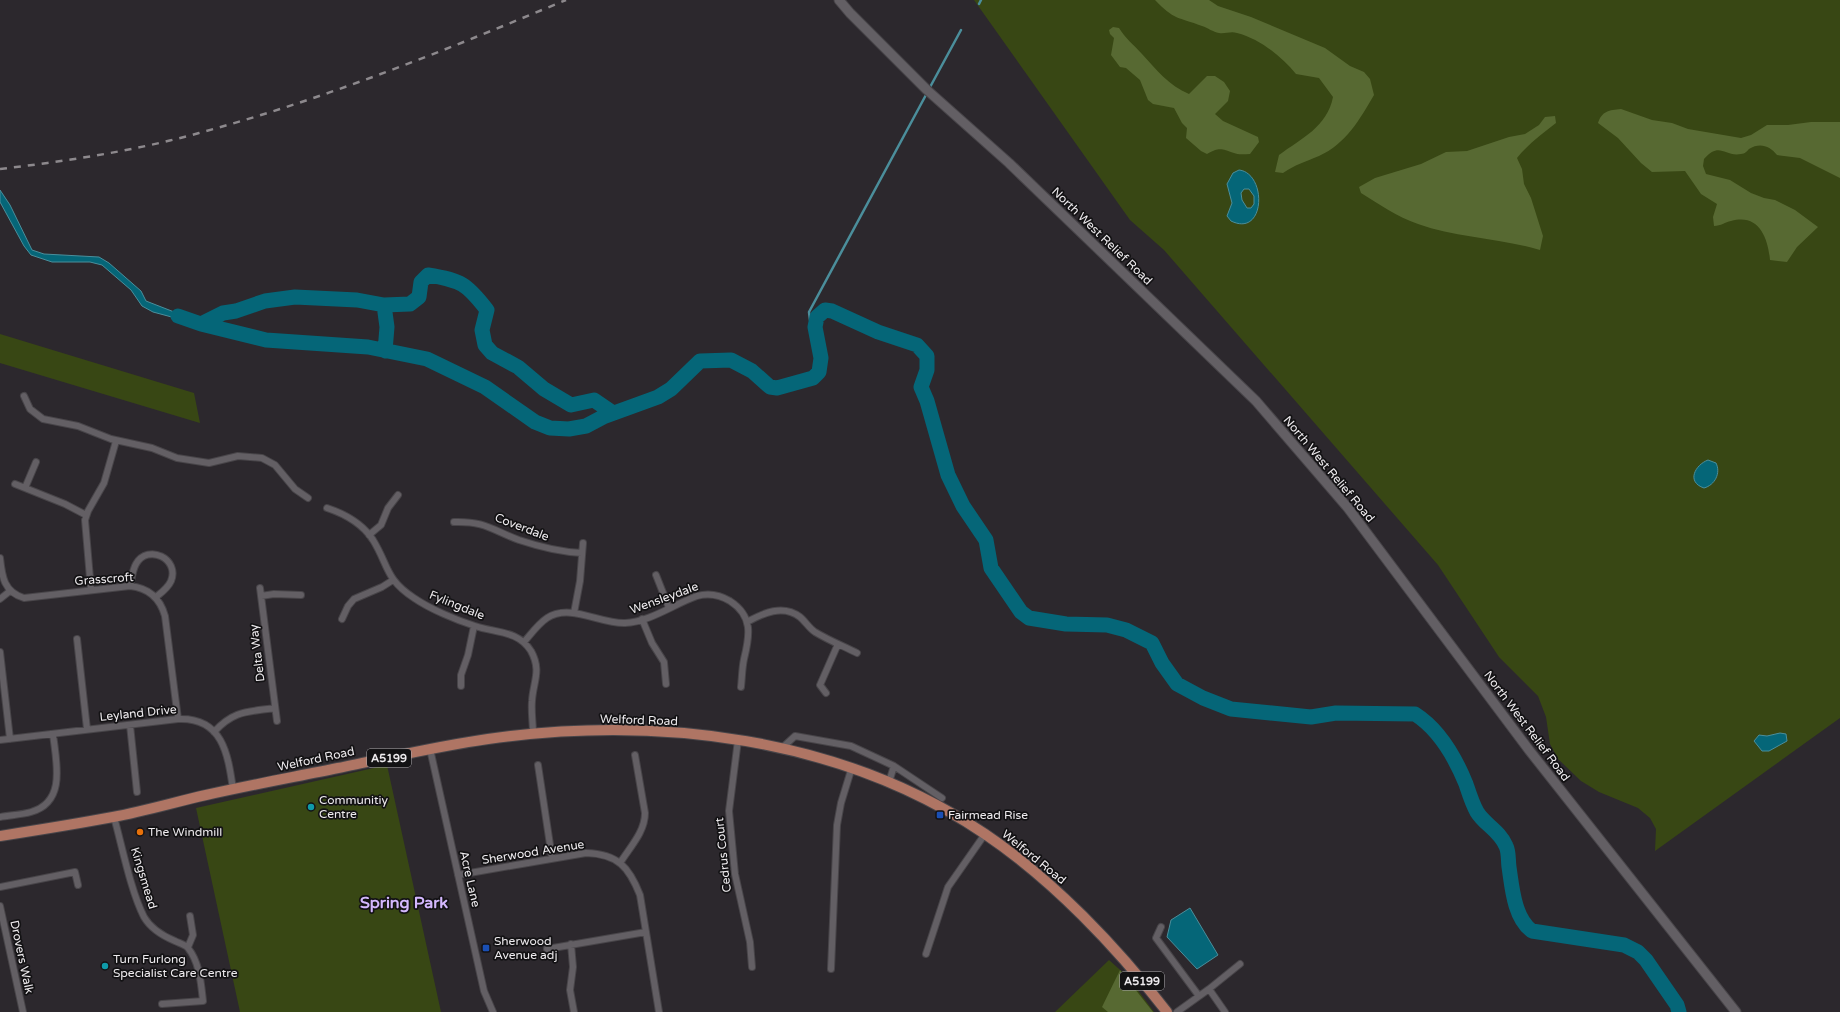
<svg xmlns="http://www.w3.org/2000/svg" width="1840" height="1012" viewBox="0 0 1840 1012" font-family="'Varela Round',sans-serif">
<style>
.green{fill:#384714}
.forest{fill:#576932}
.water{fill:#056678;stroke:#4b8e9b;fill-rule:evenodd}
.lines{fill:none;stroke-linecap:round;stroke-linejoin:round}
.stream{stroke:#4b8e9b;stroke-width:2.5}
.river{stroke:#056678;stroke-width:15}
.street-casing{stroke:#484549;stroke-width:8}
.secondary-casing{stroke:#484549;stroke-width:11}
.primary-casing{stroke:#484549;stroke-width:12}
.street{stroke:#635f64;stroke-width:6}
.secondary{stroke:#635f64;stroke-width:9}
.primary{stroke:#af7564;stroke-width:10}
.rail{stroke:#8d898d;stroke-width:2.5;stroke-dasharray:7 7;stroke-linecap:butt}
.culture-dot{fill:#0f9aa8;stroke:#131214;stroke-width:1.5}
.transit-dot{fill:#1a4fb4;stroke:#131214;stroke-width:1.5}
.food-dot{fill:#e8710a;stroke:#131214;stroke-width:1.5}
.labels{text-anchor:middle;dominant-baseline:central;stroke-width:3.5;stroke-linejoin:round;paint-order:stroke}
.shield{fill:#131214;stroke:#acaaad;stroke-width:1}
.shield-label{font-size:11px;font-weight:bold;fill:#eeebee}
.street-label{font-size:12px;fill:#eeebee;stroke:#131214}
.poi-label{font-size:12px;fill:#eeebee;stroke:#131214;text-anchor:start}
.district-label{font-size:16px;font-weight:bold;fill:#d3b7fd;stroke:#131214}
</style>
<rect width="100%" height="100%" fill="#2c282d"/>
<!-- green -->
<path class="green" d="M974,0H1840V718L1655,851L1656,829L1650,818L1638,808L1599,792L1581,781L1558,759L1550,744L1546,717L1538,696L1499,657L1438,565L1164,250L1130,220Z
M0,334L194,393L200,423L0,363Z
M387,765L441,1012H240L196,808Z
M1109,960L1128,977L1154,1012H1055Z"/>
<!-- forest -->
<path class="forest" d="M1155,0H1209L1218,6L1251,17L1325,48L1350,66L1364,72L1370,79L1374,95C1360,119 1346,144 1319,156C1305,162 1296,164 1283,173L1275,172L1279,155C1302,138 1327,127 1333,97L1319,78L1296,74C1281,56 1260,39 1237,33C1231,31 1225,34 1219,33C1213,32 1208,28 1202,26C1178,17 1174,20 1155,0Z
M1113,27L1119,28C1125,38 1134,45 1142,54C1156,69 1169,86 1189,94L1207,76H1215L1224,82L1230,91L1228,101L1215,114L1223,121L1258,137L1259,142L1250,154C1245,154 1238,155 1234,153C1221,149 1220,147 1207,154L1201,151L1186,138L1187,128L1182,123L1174,108L1153,104L1148,100L1140,80L1126,68L1120,67L1111,55L1114,38L1110,34L1109,30Z
M1621,109L1652,120L1672,123L1688,129L1741,138L1751,135L1767,125H1788L1811,122H1840V178L1800,158L1777,155C1770,146 1760,142 1749,149C1747,151 1745,154 1741,154C1724,157 1720,141 1704,159L1703,166L1706,174L1730,180L1751,193L1764,198L1775,200L1795,210L1818,227L1797,247L1787,262L1770,260C1768,238 1759,213 1731,221C1725,222 1721,226 1714,226L1713,217L1717,204L1701,194L1685,171L1652,172L1641,163L1618,138L1598,123C1602,111 1609,110 1621,109Z
M1555,116L1556,123C1542,134 1528,144 1517,158L1522,169L1524,184L1531,198L1543,236L1540,250C1500,238 1457,238 1418,224C1397,217 1379,204 1361,193L1359,187L1375,178L1421,164L1446,152L1467,151L1509,137L1525,134L1539,125L1545,117Z
M1120,970L1153,1012H1108L1102,1007Z"/>
<!-- water -->
<path class="water" d="M1239,170C1267,173 1266,238 1231,221L1227,216L1232,203L1227,184L1233,173ZM1244,189H1249L1254,196V204L1251,208H1247L1242,200L1241,193Z
M0,190L10,205L32,250L44,254L99,257L109,263L141,291L146,301L187,317L203,319L194,323L153,312L142,306L131,290L102,265L90,262H52L31,255L24,246L0,202Z
M1708,460L1716,463C1721,473 1715,485 1704,488C1686,482 1695,465 1708,460Z
M1780,733L1786,734L1787,741L1769,751H1762L1754,741L1759,735L1767,736Z
M1190,908L1218,955L1197,969L1167,937L1171,920Z"/>
<g class="lines">
<!-- stream -->
<path class="stream" d="M979,4L981,0
M929,89L961,30
M815,327L810,320L809,312L927,93"/>
<!-- river -->
<path class="river" d="M384,305L410,304L419,297L421,282L428,275C461,280 467,284 487,310L482,330L485,345L492,353L518,367L544,389L571,405L594,400L613,413
M178,316L201,324L266,340L368,347L427,359L485,387L535,422L550,428L569,429L586,426L603,417L658,397L671,389L700,361L731,360L752,371L770,387L777,388L813,378L819,372L821,358L815,327L817,317L825,310L832,311L878,332L917,345L927,356V370L921,387L927,401L948,475L963,506L986,540L991,568L1021,612L1029,618L1066,624L1107,625L1126,630L1152,643L1162,663L1177,684L1203,698L1231,709L1311,717L1336,713L1415,714C1440,730 1455,757 1466,784C1469,793 1472,803 1477,812C1485,825 1499,830 1506,846C1509,852 1508,860 1509,867C1512,887 1514,918 1532,931L1624,945L1638,952L1646,960L1677,1005L1679,1012
M201,324L223,313L236,311L265,301L295,297L357,300L384,305L387,327L385,351"/>
<defs>
<path id="street" d="M24,396L30,409L43,419L78,426L111,439L152,448L177,458L209,463L238,456L262,458L275,465L295,489L308,498
M15,484L65,504L86,515
M25,488L36,462
M327,508C345,514 362,523 373,540C389,566 385,579 414,598C430,609 456,620 475,626C495,633 518,630 531,651C542,671 533,682 532,701C531,712 533,723 533,734
M454,522C485,521 492,530 519,540C540,547 560,552 582,553
M369,535L381,525L388,508L398,495
M0,558C2,577 4,592 24,598L130,586C149,588 160,598 165,616L178,719
M656,575L669,608
M130,586C132,579 132,571 136,564C148,543 180,559 171,581C168,588 161,593 156,597
M260,588L277,721
M91,590L85,520L88,511L104,483L116,441
M261,596L274,594L301,595
M0,599L10,591
M574,613L580,581L583,543
M342,619L348,606L354,599L382,587L393,580
M642,619L652,643L664,662L666,684
M747,622C763,613 783,604 800,617C805,621 809,628 815,632C828,640 843,646 857,653
M77,639L87,729
M524,642C531,634 538,624 547,618C570,603 600,624 625,623C650,622 674,604 697,596C708,593 720,595 730,601C753,616 750,635 744,659C742,668 742,678 741,687
M0,652L10,739
M461,686V675L468,655L474,626
M826,693L820,685L838,644
M130,725L137,792
M214,732C234,710 248,712 275,708
M0,740L178,719C223,717 228,755 233,789
M738,740L729,811L735,874L750,942L752,967
M782,748L795,736L851,746L894,766L942,798
M430,749L484,991L493,1012
M538,765L552,858
M889,782L894,766
M0,817C10,815 21,815 31,812C67,802 56,761 53,734
M114,817C122,846 131,892 144,917C151,929 163,936 175,941C179,943 186,945 188,948C200,963 201,984 203,1001L162,1004
M620,863C630,847 645,832 645,813L635,755
M458,875L586,853C618,854 629,867 640,895L659,1012
M0,887L75,872L78,885
M0,906L23,1012
M1161,927L1156,938L1199,996
M571,944L573,967L570,990L574,1012
M188,947L193,935L190,916
M547,949L646,932
M926,954L948,887L985,834
M831,969L837,825L841,803L852,767
M1209,989L1240,964
M1177,1012L1209,989L1225,1012"/>
<path id="secondary" d="M839,0L850,13L927,90L1009,163L1256,401L1348,508L1529,750L1736,1012"/>
<path id="primary" d="M0,836C38,830 76,824 113,817C145,811 175,802 206,795C250,785 294,777 338,768C388,758 438,746 488,739C658,715 841,737 985,834C1053,880 1117,947 1167,1012"/>
</defs>
<!-- street casing -->
<use href="#street" class="street-casing"/>
<!-- secondary casing -->
<use href="#secondary" class="secondary-casing"/>
<!-- primary casing -->
<use href="#primary" class="primary-casing"/>
<!-- street -->
<use href="#street" class="street"/>
<!-- secondary -->
<use href="#secondary" class="secondary"/>
<!-- primary -->
<use href="#primary" class="primary"/>
<!-- rail -->
<path class="rail" d="M0,169C67,161 134,151 199,133C325,99 446,50 566,0"/>
</g>
<!-- markers -->
<g class="culture-dot">
<circle cx="311" cy="807" r="4"/>
<circle cx="105" cy="966" r="4"/>
</g>
<g class="transit-dot">
<rect x="936" y="811" width="8" height="8" rx="2"/>
<rect x="482" y="944" width="8" height="8" rx="2"/>
</g>
<circle class="food-dot" cx="140" cy="832" r="4"/>
<g class="labels">
<!-- shield labels -->
<g class="shield">
<rect x="367" y="749" width="44" height="18" rx="3"/>
<rect x="1120" y="972" width="44" height="18" rx="3"/>
</g>
<g class="shield-label">
<text x="389" y="758">A5199</text>
<text x="1142" y="981">A5199</text>
</g>
<!-- street labels -->
<g class="street-label">
<text transform="translate(1102 236) rotate(44)">North West Relief Road</text>
<text transform="translate(1329 469) rotate(50)">North West Relief Road</text>
<text transform="translate(522 527) rotate(21)">Coverdale</text>
<text transform="translate(104 579) rotate(-4)">Grasscroft</text>
<text transform="translate(664 598) rotate(-20)">Wensleydale</text>
<text transform="translate(457 605) rotate(22)">Fylingdale</text>
<text transform="translate(257 653) rotate(-97)">Delta Way</text>
<text transform="translate(138 713) rotate(-6)">Leyland Drive</text>
<text transform="translate(639 720) rotate(2)">Welford Road</text>
<text transform="translate(1527 726) rotate(53)">North West Relief Road</text>
<text transform="translate(316 759) rotate(-12)">Welford Road</text>
<text transform="translate(533 852) rotate(-9)">Sherwood Avenue</text>
<text transform="translate(723 855) rotate(-96)">Cedrus Court</text>
<text transform="translate(1034 857) rotate(39)">Welford Road</text>
<text transform="translate(144 878) rotate(73)">Kingsmead</text>
<text transform="translate(470 879) rotate(77)">Acre Lane</text>
<text transform="translate(22 957) rotate(78)">Drovers Walk</text>
</g>
<!-- poi labels -->
<g class="poi-label">
<text x="319" y="800">Communitiy<tspan x="319" dy="14">Centre</tspan></text>
<text x="948" y="815">Fairmead Rise</text>
<text x="148" y="832">The Windmill</text>
<text x="494" y="941">Sherwood<tspan x="494" dy="14">Avenue adj</tspan></text>
<text x="113" y="959">Turn Furlong<tspan x="113" dy="14">Specialist Care Centre</tspan></text>
</g>
<!-- district labels -->
<g class="district-label">
<text x="404" y="903">Spring Park</text>
</g>
</g>
</svg>
